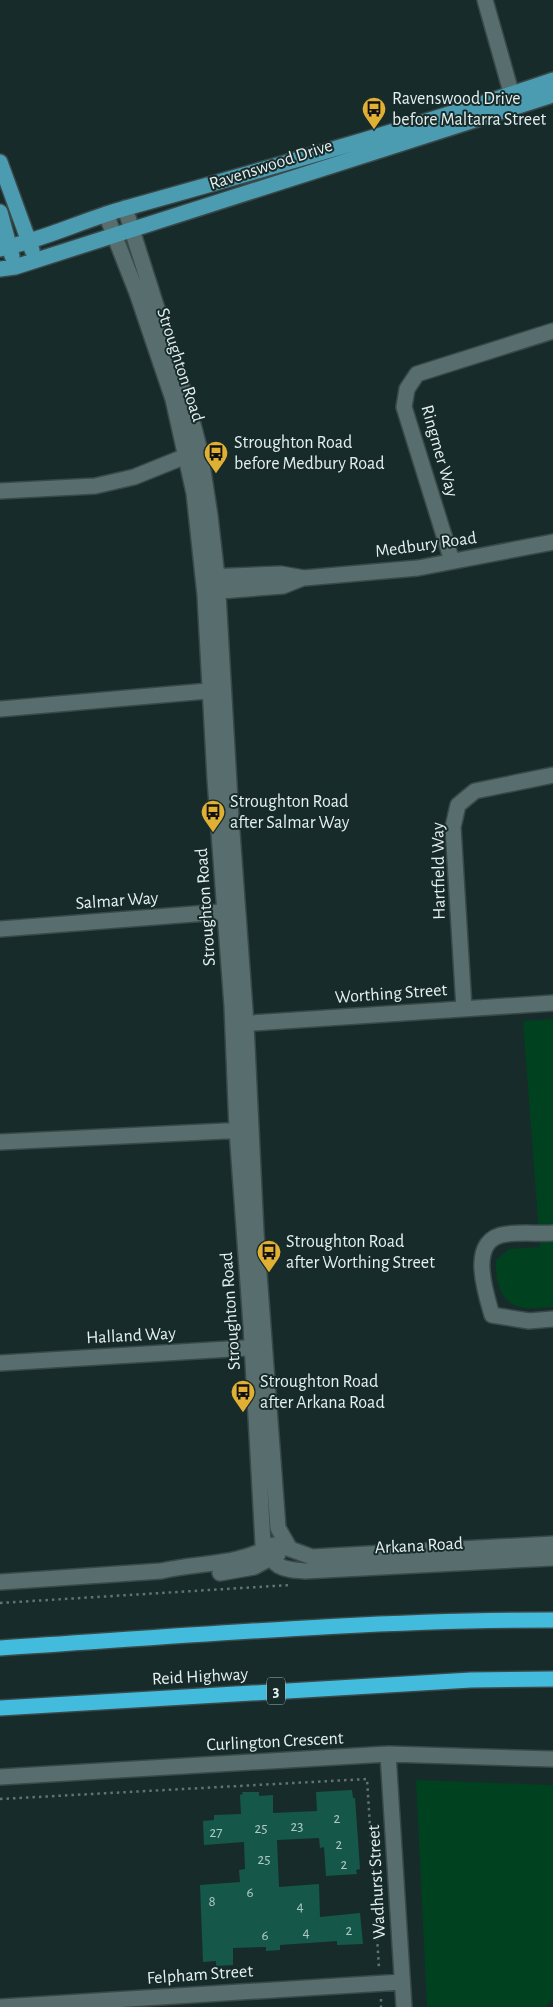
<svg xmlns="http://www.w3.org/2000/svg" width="553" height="2007" viewBox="0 0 553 2007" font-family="'Alegreya Sans',sans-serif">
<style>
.green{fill:#00411f}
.building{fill:#15584a}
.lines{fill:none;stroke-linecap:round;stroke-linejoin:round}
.minor-casing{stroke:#394849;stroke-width:18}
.major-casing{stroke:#394849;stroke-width:18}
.highway-casing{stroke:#394849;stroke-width:18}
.path{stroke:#637373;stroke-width:2.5;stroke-dasharray:2.5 4;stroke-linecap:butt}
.minor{stroke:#586d6d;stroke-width:15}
.major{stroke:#4b9cb0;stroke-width:15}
.highway{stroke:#43bbdd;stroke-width:15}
.labels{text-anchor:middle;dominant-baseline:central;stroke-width:4;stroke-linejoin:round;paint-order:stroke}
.number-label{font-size:15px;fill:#b0c9c6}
.shield{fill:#182b2b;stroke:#a7b4b5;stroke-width:1}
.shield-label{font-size:16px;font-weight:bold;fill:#e4eff0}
.poi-label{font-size:18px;fill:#e4eff0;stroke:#182b2b;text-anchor:start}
.street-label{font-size:18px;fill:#e4eff0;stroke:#182b2b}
</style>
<rect width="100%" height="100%" fill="#182b2b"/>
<!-- green -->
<path class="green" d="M553,1019V1307C544,1307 534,1309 525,1308C500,1305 495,1281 496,1260L509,1249L540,1247L523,1021Z
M416,1780L553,1785V1999L546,2007H427Z"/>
<!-- building -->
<path class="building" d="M352,1790L353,1798H355L358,1840L360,1869L356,1870L357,1874L326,1876L324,1847L320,1848L319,1838L277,1840L279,1887L319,1884L320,1917L360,1913L363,1944L337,1945V1941L280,1945V1950L266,1951V1947L233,1948V1965L216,1966V1961L203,1962L200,1885L240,1882L239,1870L245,1869L244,1842L204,1845L203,1821L214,1820V1815L241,1814L240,1795L243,1794L242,1792H259V1796L273,1795V1813L317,1811L316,1792Z"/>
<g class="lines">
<defs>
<path id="minor" d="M485,0L515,106
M125,208L189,409L200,451L210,516L217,577L231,818L246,1024L256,1233L278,1528L290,1549L312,1557L553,1544
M106,214L137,293L173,399L194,493L205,595L215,779L232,1006L237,1130L251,1325L263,1544C274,1568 280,1569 305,1571L553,1558
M0,491L95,486L134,477L196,452
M452,561L404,407L407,389L417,374L553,331
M208,577L281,574L304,578L418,568L553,542
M208,592L283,586L303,578
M0,709L219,690
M0,929L233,911
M464,1008L453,827L458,805L475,791L553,775
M237,1024L553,1003
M0,1142L246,1130
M553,1233C538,1234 522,1232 507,1234C467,1238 485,1291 492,1315L529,1321L553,1319
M0,1363L262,1347
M220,1573L254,1567L278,1554
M0,1582L161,1571C199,1562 238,1566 273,1545
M388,1754L404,2007
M0,1777L388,1754L553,1759
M0,2007L402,1982"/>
<path id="major" d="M0,162L32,250
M0,212L12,256
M0,249C43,240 83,220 126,208C269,168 412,128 553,80
M0,269L15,267L553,95"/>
<path id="highway" d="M0,1648C184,1636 369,1620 553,1620
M0,1708L471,1680L553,1679"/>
</defs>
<!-- minor casing -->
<use href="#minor" class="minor-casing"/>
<!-- major casing -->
<use href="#major" class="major-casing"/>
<!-- highway casing -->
<use href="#highway" class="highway-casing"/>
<!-- path -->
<path class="path" d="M0,1603L290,1585
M0,1799L367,1779L379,1968
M381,1999V2007"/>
<!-- minor -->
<use href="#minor" class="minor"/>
<!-- major -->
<use href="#major" class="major"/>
<!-- highway -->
<use href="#highway" class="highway"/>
</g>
<!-- icons -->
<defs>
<symbol id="bus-pin" viewBox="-11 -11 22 30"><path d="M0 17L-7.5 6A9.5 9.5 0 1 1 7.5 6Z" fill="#e0b034" stroke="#182b2b"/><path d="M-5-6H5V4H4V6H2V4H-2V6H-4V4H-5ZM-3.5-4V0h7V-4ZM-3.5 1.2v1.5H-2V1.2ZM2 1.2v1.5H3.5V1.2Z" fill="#111"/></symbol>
</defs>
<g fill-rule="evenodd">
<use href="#bus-pin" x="360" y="95" width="28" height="38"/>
<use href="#bus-pin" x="202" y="439" width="28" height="38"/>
<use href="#bus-pin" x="199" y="798" width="28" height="38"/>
<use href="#bus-pin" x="255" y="1238" width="28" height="38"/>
<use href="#bus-pin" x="229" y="1378" width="28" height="38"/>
</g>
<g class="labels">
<!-- number labels -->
<g class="number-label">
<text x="337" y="1818">2</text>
<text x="297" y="1826">23</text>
<text x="261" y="1828">25</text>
<text x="216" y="1832">27</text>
<text x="339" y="1844">2</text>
<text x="264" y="1859">25</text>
<text x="344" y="1864">2</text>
<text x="250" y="1892">6</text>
<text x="212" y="1901">8</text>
<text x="300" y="1906">4</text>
<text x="349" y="1930">2</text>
<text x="306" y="1932">4</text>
<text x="265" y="1935">6</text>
</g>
<!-- shield labels -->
<rect class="shield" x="267" y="1677.5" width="18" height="27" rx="4"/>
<g class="shield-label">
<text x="276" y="1691">3</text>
</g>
<!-- poi labels -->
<g class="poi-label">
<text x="392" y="99">Ravenswood Drive<tspan x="392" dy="21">before Maltarra Street</tspan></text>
<text x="234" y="443">Stroughton Road<tspan x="234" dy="21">before Medbury Road</tspan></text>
<text x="230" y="802">Stroughton Road<tspan x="230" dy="21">after Salmar Way</tspan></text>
<text x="286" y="1242">Stroughton Road<tspan x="286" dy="21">after Worthing Street</tspan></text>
<text x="260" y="1382">Stroughton Road<tspan x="260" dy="21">after Arkana Road</tspan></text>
</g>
<!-- street labels -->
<g class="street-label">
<text transform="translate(271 165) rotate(-18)">Ravenswood Drive</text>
<text transform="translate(180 365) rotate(72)">Stroughton Road</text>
<text transform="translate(439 451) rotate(74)">Ringmer Way</text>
<text transform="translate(426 545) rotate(-8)">Medbury Road</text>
<text transform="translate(439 871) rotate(-91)">Hartfield Way</text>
<text transform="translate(117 901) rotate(-4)">Salmar Way</text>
<text transform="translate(206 907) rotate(-94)">Stroughton Road</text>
<text transform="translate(391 994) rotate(-4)">Worthing Street</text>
<text transform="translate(231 1311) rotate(-94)">Stroughton Road</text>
<text transform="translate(131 1336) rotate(-3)">Halland Way</text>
<text transform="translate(419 1546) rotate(-3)">Arkana Road</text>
<text transform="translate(200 1677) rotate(-3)">Reid Highway</text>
<text transform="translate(275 1742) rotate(-3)">Curlington Crescent</text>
<text transform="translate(377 1882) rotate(-93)">Wadhurst Street</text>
<text transform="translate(200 1975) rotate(-4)">Felpham Street</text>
</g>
</g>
</svg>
